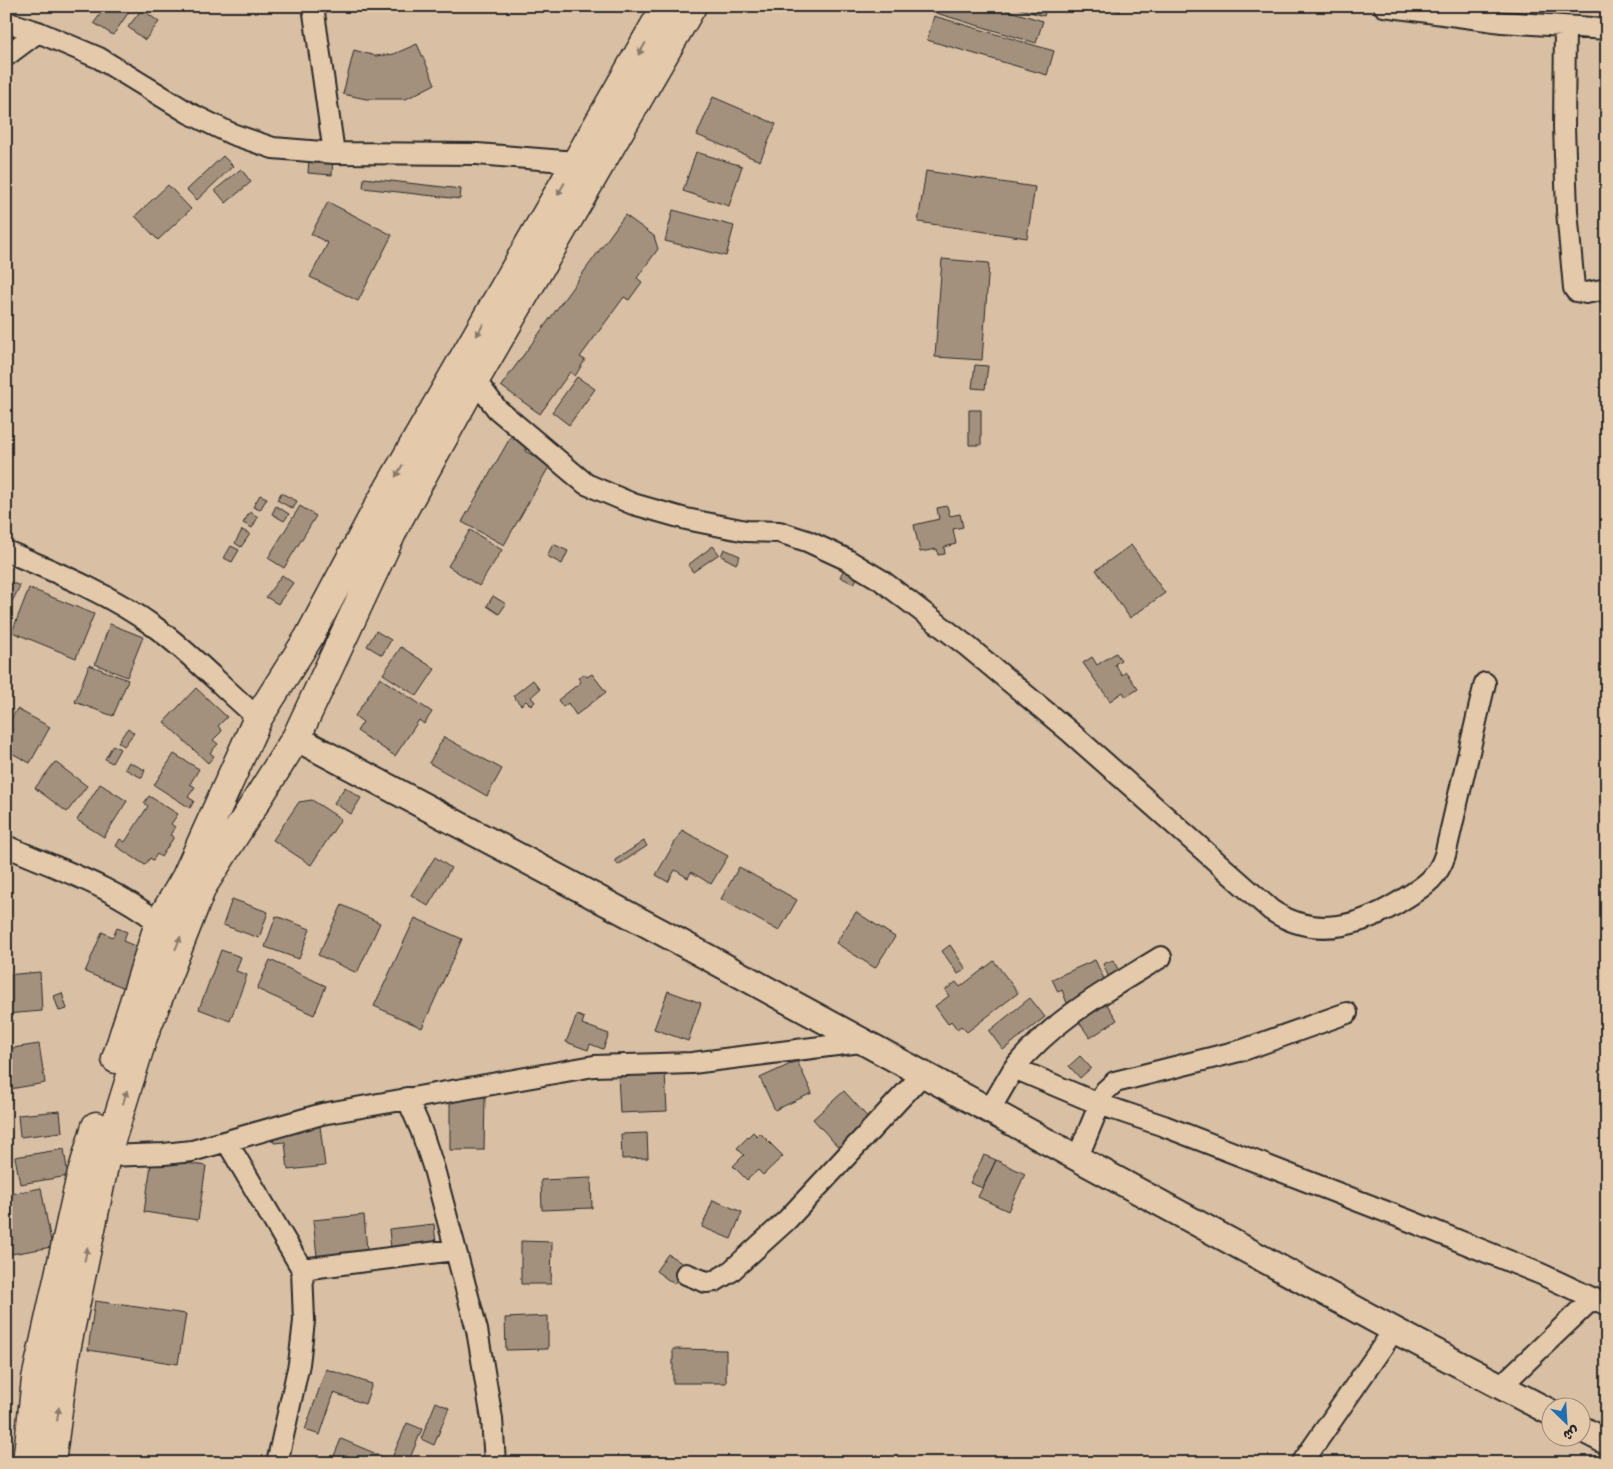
<svg xmlns="http://www.w3.org/2000/svg" width="1613" height="1469" viewBox="0 0 1613 1469" font-family="'Comic Neue','Playpen Sans Arabic',sans-serif">
<style>
.building{fill:#a3917e;stroke:#2b2b2b}
.lines{fill:none;stroke-linecap:round;stroke-linejoin:round}
.minor-casing{stroke:#2b2b2b;stroke-width:24}
.major-casing{stroke:#2b2b2b;stroke-width:29}
.highway-casing{stroke:#2b2b2b;stroke-width:31}
.minor{stroke:#e4c9ab;stroke-width:20}
.major{stroke:#e4c9ab;stroke-width:25}
.highway{stroke:#e4c9ab;stroke-width:28}
.oneway{fill:#887a6b}
</style>
<rect width="100%" height="100%" fill="#d9bfa3"/>
<filter id="ink" filterUnits="userSpaceOnUse"><feTurbulence type="fractalNoise" baseFrequency=".02" numOctaves="2"/><feDisplacementMap in="SourceGraphic" scale="10" xChannelSelector="R" yChannelSelector="G"/><feConvolveMatrix kernelMatrix="1 2 1 2 8 2 1 2 1" color-interpolation-filters="sRGB"/></filter>
<g filter="url(#ink)">
<!-- building -->
<path class="building" d="M106,6H133L113,35L94,23Z
M938,6H993L1043,21L1036,43L936,13Z
M1010,6H1047L1044,16Z
M1101,6H1121L1120,12Z
M142,9L159,22L145,40L128,27Z
M934,16L1054,51L1047,75L927,40Z
M417,44L435,84L406,99H366L343,94L354,50L376,56L394,54Z
M713,97L776,124L760,161L697,135Z
M696,152L742,166L729,206L683,191Z
M223,156L233,166L197,200L187,190Z
M309,157L333,158L332,175L308,173Z
M241,169L251,182L226,203L215,190Z
M926,171L1035,187L1027,238L918,222Z
M364,178L461,189L460,199L363,188Z
M168,185L191,209L158,240L135,216Z
M328,202L392,235L358,301L310,277L328,243L311,234Z
M673,210L734,226L726,256L665,241Z
M625,215L654,236L658,249L637,278L642,282L629,300L624,297L580,357L585,360L575,376L570,372L540,414L501,386Z
M942,259L989,263L982,360L935,357Z
M975,365L988,366L985,389L972,388Z
M577,377L595,389L569,425L552,412Z
M969,410H981V445H969Z
M513,433L529,443L525,451L550,465L504,545L462,522Z
M281,493L297,501L293,509L277,500Z
M260,495L267,498L260,510L253,507Z
M276,506L289,514L284,521L272,514Z
M300,506L316,516L284,568L268,558Z
M947,506L950,516L960,514L963,527L953,529L956,544L944,547L945,554L938,555L937,549L920,552L914,525L939,519L937,508Z
M250,512L258,517L252,528L243,523Z
M242,530L250,534L241,547L235,543Z
M470,530L502,550L479,586L448,566Z
M553,544L568,551L562,564L547,556Z
M1131,545L1165,593L1130,618L1096,570Z
M231,546L239,550L232,562L224,558Z
M713,546L719,554L693,572L688,565Z
M724,549L740,556L736,564L721,556Z
M844,569L858,576L854,584L840,577Z
M282,575L293,583L278,604L266,597Z
M6,580L20,586L6,613Z
M29,588L94,614L76,658L12,632Z
M493,596L506,604L499,614L487,606Z
M110,624L143,637L127,677L95,664Z
M376,631L391,640L382,655L367,646Z
M401,647L435,669L417,696L383,674Z
M1116,653L1121,660L1115,664L1122,675L1126,672L1138,689L1126,697L1123,692L1110,701L1083,663L1092,657L1097,665Z
M89,665L128,680L113,716L75,702Z
M584,674L587,677L592,674L606,692L576,715L568,703L563,707L558,700L581,682L578,678Z
M380,678L432,712L424,724L419,720L395,756L357,731L363,722L355,716Z
M533,680L540,689L531,697L535,702L531,706L526,701L521,705L513,696Z
M196,688L227,717L218,726L222,731L213,740L218,744L210,753L214,756L208,763L164,722Z
M17,709L50,727L30,763L6,750V727Z
M128,728L134,733L124,746L118,742Z
M444,737L502,769L487,796L429,763Z
M113,745L120,749L112,763L105,759Z
M174,754L199,769L190,784L195,787L188,797L194,801L190,808L154,785Z
M55,762L87,786L67,812L35,788Z
M129,762L145,770L142,778L125,769Z
M100,784L127,801L104,837L77,820Z
M345,787L361,798L351,814L334,803Z
M149,796L178,814L171,824L175,827L170,835L174,837L161,857L157,854L153,860L150,858L145,865L116,846L120,839L125,842L148,806L144,803Z
M312,800L341,819L311,865L273,840L299,802Z
M682,830L728,856L711,884L691,872L688,878L675,870L668,882L656,875Z
M644,841L647,846L618,865L615,860Z
M435,857L451,868L428,906L411,895Z
M739,867L797,900L779,931L721,899Z
M232,899L268,912L259,938L223,925Z
M342,905L380,923L357,973L318,955Z
M856,912L895,937L875,968L836,943Z
M276,916L310,929L299,959L265,947Z
M415,918L462,939L422,1028L374,1006Z
M117,928L127,932L123,941L142,949L125,988L85,972L102,932L113,937Z
M950,945L966,969L958,974L942,951Z
M221,950L241,957L236,971L247,975L230,1021L199,1009Z
M270,960L326,986L314,1015L257,989Z
M1095,960L1107,985L1067,1003L1062,990L1058,992L1052,979Z
M1113,960L1121,975L1110,980L1103,964Z
M994,961L1018,993L967,1032L961,1026L957,1029L951,1021L948,1024L935,1006L949,996L945,990L956,982L960,987Z
M40,972L42,1011L6,1014V975Z
M668,991L701,1003L688,1041L654,1029Z
M62,993L67,1009L59,1011L54,996Z
M1030,998L1045,1017L1003,1050L989,1031Z
M1104,1000L1117,1020L1090,1038L1077,1019Z
M577,1015L584,1018L582,1024L609,1034L603,1049L590,1044L588,1050L566,1042Z
M39,1044L45,1083L10,1089L6,1049Z
M1080,1056L1091,1068L1080,1078L1069,1066Z
M797,1061L812,1093L775,1110L760,1078Z
M665,1073L667,1111L620,1113L618,1075Z
M844,1091L872,1122L841,1150L813,1119Z
M450,1095L485,1096L484,1150H450Z
M60,1111L62,1132L20,1137L18,1115Z
M320,1126L325,1166L288,1170L285,1142L274,1143L272,1132Z
M753,1132L757,1136L760,1133L783,1156L763,1175L758,1170L747,1180L733,1166L744,1155L737,1148Z
M647,1133L648,1158L622,1159L621,1134Z
M64,1149L68,1176L20,1184L15,1157Z
M984,1155L996,1160L983,1188L970,1183Z
M152,1158L206,1166L198,1220L144,1212Z
M996,1160L1025,1174L1008,1211L978,1197Z
M591,1178L592,1208L542,1210L541,1180Z
M41,1188L52,1247L6,1255V1195Z
M713,1200L742,1212L731,1239L702,1227Z
M364,1215L367,1251L317,1256L313,1220Z
M434,1224L436,1244L391,1249L389,1229Z
M521,1241L552,1242L551,1284H521Z
M668,1254L686,1266L674,1284L656,1271Z
M95,1301L186,1314L178,1364L88,1350Z
M548,1316V1349L506,1350L505,1318Z
M673,1349L726,1350V1383H673Z
M326,1369L372,1384L365,1404L334,1393L320,1435L305,1430Z
M436,1402L449,1408L434,1445L421,1439Z
M407,1423L422,1429L408,1463H331L341,1439L391,1460Z"/>
<g class="lines">
<defs>
<path id="minor" d="M313,6L334,153
M1384,6L1502,22L1607,29
M6,22L38,32L99,58L189,113L232,134L273,148L334,153L477,154L576,162
M1565,27L1564,127L1567,211L1574,288L1576,291L1586,293L1607,289
M6,56L38,32
M465,375L475,380L497,409L586,484L633,504L686,519L746,531L779,532L807,541L846,559L881,580L967,646L1069,731L1271,910C1317,941 1365,925 1407,897C1426,885 1438,877 1445,855L1485,683
M6,551C58,573 110,594 155,627C192,654 223,688 258,718
M6,846C58,869 114,887 159,923
M1161,957C1106,991 1056,1017 1014,1068L1099,1104L1164,1126L1410,1221L1541,1274L1607,1305
M407,1098L421,1130L434,1169L477,1330L492,1419L495,1463
M989,1111L1014,1068
M227,1142L302,1269L304,1321L299,1364L277,1463
M106,1156L164,1154L192,1151L322,1114L594,1066L692,1063L861,1042
M1077,1159L1105,1091L1115,1082L1243,1050L1347,1013
M302,1269L454,1250
M686,1274L706,1282L715,1281L730,1272L787,1220L922,1075
M1501,1386L1593,1298
M1302,1463L1394,1330"/>
<path id="major" d="M296,738L665,934L1394,1330L1550,1412
M1580,1428L1607,1442"/>
<path id="highway" d="M116,1059L159,923L186,877L258,718L309,637L377,509L666,6
M27,1463L36,1379L80,1180L96,1126
M51,1463L66,1350L106,1156L143,1037L202,887L296,738L397,522L475,380L692,6"/>
</defs>
<!-- minor casing -->
<use href="#minor" class="minor-casing"/>
<!-- major casing -->
<use href="#major" class="major-casing"/>
<!-- highway casing -->
<use href="#highway" class="highway-casing"/>
<!-- minor -->
<use href="#minor" class="minor"/>
<!-- major -->
<use href="#major" class="major"/>
<!-- highway -->
<use href="#highway" class="highway"/>
</g>
<!-- one-way arrows -->
<defs><path id="oneway-solid" d="M-6-.8H1V-3.2L6.5 0L1 3.2V.8H-6Z" transform="scale(1.25)"/></defs>
<g class="oneway">
<use href="#oneway-solid" transform="translate(642 49) rotate(120)"/>
<use href="#oneway-solid" transform="translate(561 189) rotate(120)"/>
<use href="#oneway-solid" transform="translate(480 330) rotate(120)"/>
<use href="#oneway-solid" transform="translate(399 471) rotate(120)"/>
<use href="#oneway-solid" transform="translate(178 943) rotate(-68)"/>
<use href="#oneway-solid" transform="translate(125 1097) rotate(-73)"/>
<use href="#oneway-solid" transform="translate(86 1254) rotate(-78)"/>
<use href="#oneway-solid" transform="translate(58 1414) rotate(-83)"/>
</g>
</g>
<!-- margin -->
<rect width="1613" height="1469" fill="none" stroke="#e4c9ab" stroke-width="25"/>
<rect x="12" y="12" width="1588" height="1444" fill="none" stroke="#2b2b2b" stroke-width="2" filter="url(#ink)"/>
<!-- north arrow -->
<g transform="translate(1566 1422) rotate(155)"><circle r="24" fill="#e4c9ab" stroke="#9a8a78"/>
<path d="M0-4L9 19L0 12L-9 19Z" fill="#1f6fb2"/>
<text y="-8" font-size="14" font-weight="bold" text-anchor="middle" fill="#2b2b2b">ش</text>
</g>
</svg>
